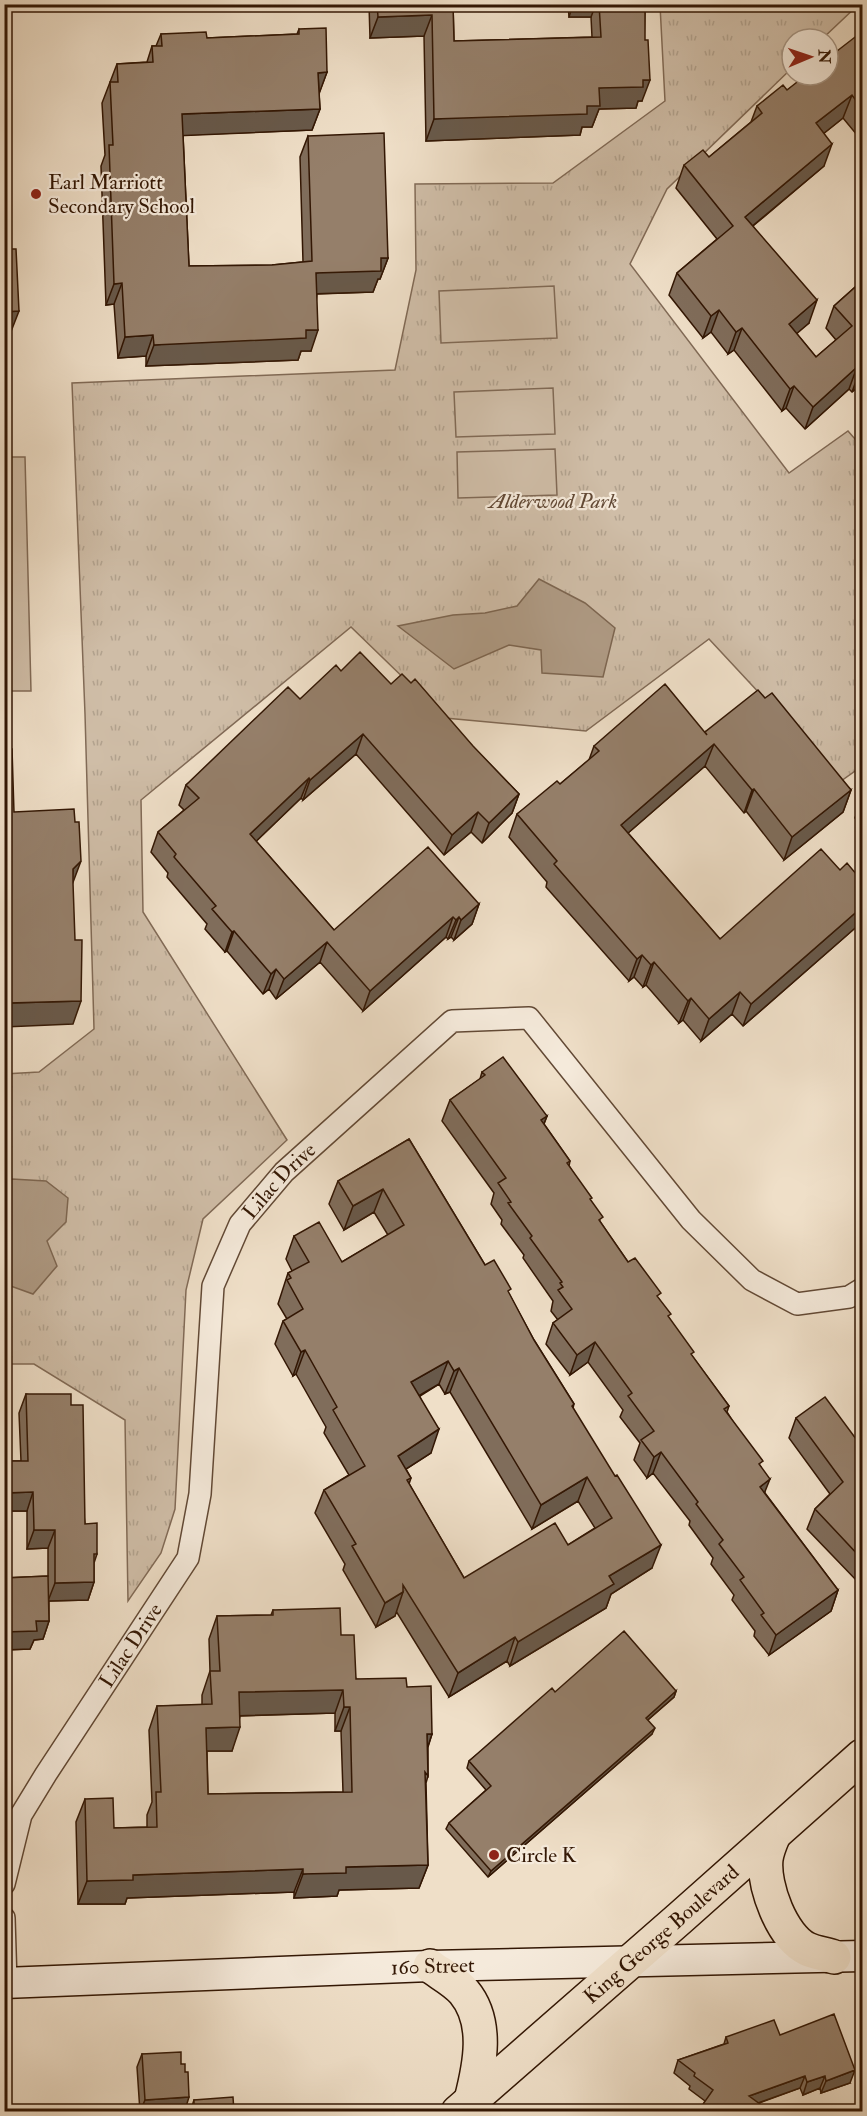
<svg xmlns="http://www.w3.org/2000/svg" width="867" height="2116" viewBox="0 0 867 2116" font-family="'IM FELL Double Pica',serif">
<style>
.park{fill:url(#park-tufts);stroke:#816a56;stroke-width:1.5}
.pitch{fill:#cfbda7;stroke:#816a56;stroke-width:1.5}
.water{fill:#af9b85;stroke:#7d6651;stroke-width:1.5}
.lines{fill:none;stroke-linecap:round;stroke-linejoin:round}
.street-casing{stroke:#624935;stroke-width:24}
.secondary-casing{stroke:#331704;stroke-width:33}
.primary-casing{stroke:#331704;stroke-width:36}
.street{stroke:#f5eadb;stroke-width:21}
.secondary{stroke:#f5eadb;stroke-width:30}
.primary{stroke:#efdfc8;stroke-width:33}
.wall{fill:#806d5b;stroke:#331704;stroke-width:1.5;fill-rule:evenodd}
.shaded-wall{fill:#68594a;stroke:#331704;stroke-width:1.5}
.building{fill:#957f6a;stroke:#331704;stroke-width:1.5;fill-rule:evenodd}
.poi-dot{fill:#8f2418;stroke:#f5eadb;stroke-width:2}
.labels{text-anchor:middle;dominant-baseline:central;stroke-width:4.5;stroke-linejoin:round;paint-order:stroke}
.poi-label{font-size:21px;fill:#331704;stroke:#f5eadb;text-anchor:start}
.park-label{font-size:21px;font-style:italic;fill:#624935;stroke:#f5eadb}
.street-label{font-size:21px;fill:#331704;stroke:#f5eadb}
</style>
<defs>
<pattern id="park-tufts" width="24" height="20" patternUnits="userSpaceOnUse" patternTransform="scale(1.5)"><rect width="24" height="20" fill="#cfbda7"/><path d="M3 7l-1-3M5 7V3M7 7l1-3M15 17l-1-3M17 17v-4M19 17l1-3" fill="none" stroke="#b2a28e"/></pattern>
</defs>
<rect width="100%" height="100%" fill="#efdfc8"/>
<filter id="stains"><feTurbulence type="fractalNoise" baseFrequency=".00333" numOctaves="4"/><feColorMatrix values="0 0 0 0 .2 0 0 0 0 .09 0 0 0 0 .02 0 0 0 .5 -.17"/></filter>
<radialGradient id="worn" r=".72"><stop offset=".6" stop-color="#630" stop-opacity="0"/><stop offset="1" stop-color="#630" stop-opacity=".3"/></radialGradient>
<!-- park -->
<path class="park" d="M660,5H858L822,39H792V68L667,189L630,264L789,473L848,431L862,447V766L841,781L709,639L586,731L445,718L351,627L141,800L143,912L287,1140L203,1219L186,1290L175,1509L161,1553L128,1601L125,1420L34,1364H5L4,1074L39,1072L94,1029L85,714L72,383L395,370L416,270L415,184L553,183L665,101Z"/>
<!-- pitch -->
<path class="pitch" d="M554,286L557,338L441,343L439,291Z
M553,388L555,434L456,437L454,392Z
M555,449L557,495L458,498L457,452Z
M4,457H25L31,691H5Z"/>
<!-- water -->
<path class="water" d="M539,579L585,603L615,628L603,677L542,673L541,650L509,645L454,669L398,626L453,615L485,613L517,606Z
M12,1179L46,1181L68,1198L66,1222L47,1241L57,1266L33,1294L5,1284V1180Z"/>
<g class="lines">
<defs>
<g id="street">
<path id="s1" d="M4,1884L21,1815L46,1774L188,1558L200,1494L213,1286L240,1224L284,1172L452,1021L529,1018L691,1220L752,1280L797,1304L849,1297L862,1289"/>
<path d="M4,1918L6,1983"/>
</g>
<g id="secondary">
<path id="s2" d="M4,1983L430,1966L862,1956"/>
</g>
<g id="primary">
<path d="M773,1837C770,1844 767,1852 766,1859C763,1886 782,1937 807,1949C815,1953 826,1954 834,1957"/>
<path d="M430,1966C441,1974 456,1982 464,1992C489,2022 480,2065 471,2100"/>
<path id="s3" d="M458,2112L680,1918L862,1756"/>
</g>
</defs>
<!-- street casing -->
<use href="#street" class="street-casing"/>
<!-- secondary casing -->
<use href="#secondary" class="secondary-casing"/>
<!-- primary casing -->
<use href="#primary" class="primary-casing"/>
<!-- street -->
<use href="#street" class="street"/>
<!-- secondary -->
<use href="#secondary" class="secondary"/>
<!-- primary -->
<use href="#primary" class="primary"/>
</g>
<!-- wall -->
<path class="wall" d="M369,4H453L454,41L592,37L591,17H569L568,4H648L645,12L642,101H638L636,108L599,109L592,127H582L580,135L426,141L424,36L370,38Z
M299,29L327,72L319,93L320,109L312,130L183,135L189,266L272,265L303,262L300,157L308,136L388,258L380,279H378L373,292L317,294L311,351H301L298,360L146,366V356L118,358L114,304L106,305L101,166L105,155L102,103L117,64L147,62L152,46H156L161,34L207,38L297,34Z
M862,39V141L843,118L824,133V166L753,226L809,323L796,333L816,357L836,340L826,328L834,306L862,281V388L860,385L852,392L849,389L805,429L786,408L782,411L734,350L728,354L711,332L703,338L669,295L677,273L717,239L676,188L684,165L709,157L751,122L757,106L787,90Z
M341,671L391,684L411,683L519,794L512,813L482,843L471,832L444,855L356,754L303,800L301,798L256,841L334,930L479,904L472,924L454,940L451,937L448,939L446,937L363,1011L320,962L276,999L269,989L263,994L227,951L225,952L205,929L207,924L167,877L168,873L151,852L158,832L184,810L179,805L186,785L300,699Z
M765,698L851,790L843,812L784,860L746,811L744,813L705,766L628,833L720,939L840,870L862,881V922L743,1026L732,1014L701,1041L683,1020L679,1023L646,985L643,987L634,977L629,981L546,887L547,882L509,837L517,814L560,784L589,760L594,746L705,732Z
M862,797V828L855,818Z
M482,1072L547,1116L544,1124L570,1161L569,1166L591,1201L601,1223L628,1262L659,1299L669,1318L692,1356L729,1406L727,1412L761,1467L765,1493L838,1590L831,1611L769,1655L754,1636L755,1631L732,1600L734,1595L711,1564L713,1558L689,1525L690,1521L653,1473L647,1478L634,1460L640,1443L620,1417L623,1410L588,1362L570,1375L546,1344L553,1323L558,1320L551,1311L553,1301L523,1258L524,1255L501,1224L502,1220L491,1204L494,1193L442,1121L450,1100L480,1079Z
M409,1139L485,1265L509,1294L534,1340L574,1404L573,1408L652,1568L611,1594L606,1608L510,1666L507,1661L449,1697L396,1611L395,1616L376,1627L343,1570L345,1564L315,1513L324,1490L349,1475L324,1433L326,1427L296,1374L293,1376L275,1344L283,1321L287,1319L278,1304L288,1273L292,1271L286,1259L294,1236L342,1262L388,1235L374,1212L344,1230L329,1204L338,1181ZM439,1384L445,1394L450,1392L532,1529L578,1501L595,1528L568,1545L464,1578L409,1484L411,1478L406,1469L431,1453L420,1396Z
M26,1394L71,1405L85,1524L97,1554L94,1563V1582L88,1600L49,1601V1621L43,1639L34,1640L30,1649L4,1650V1578L48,1576V1548L27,1549V1511H4V1461H21L19,1413Z
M796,1418L862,1447V1576L857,1581L807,1529L815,1509L830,1494L789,1438Z
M273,1610L341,1635L356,1679L407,1687L432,1734L428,1747V1776L426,1783L428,1865L419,1888L339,1890L337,1896L294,1898V1892L127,1898L125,1904H78L76,1822L85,1799L114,1828L147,1827V1815L152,1802L149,1730L157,1706L202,1705V1695L210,1671L209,1639L217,1616L271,1615ZM335,1713V1731H341L343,1792L208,1794L207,1751H232L240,1716Z
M676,1691L674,1697L648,1720L652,1734L488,1877L446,1829L449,1823L486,1790L467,1768L469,1761L555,1692Z
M780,2035L850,2083L821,2093L820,2088L803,2095L800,2088L759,2103L762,2112H700L705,2101L689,2089L690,2086L674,2073L678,2060L724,2044L726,2037Z
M142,2054L181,2064L185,2072V2110L140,2112L137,2067Z
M194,2100L234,2112H190Z"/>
<!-- shaded-wall -->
<path class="shaded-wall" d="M573,4H596L591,17H569Z
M432,15L424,36L370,38L378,17Z
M327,72L319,94L318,73Z
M643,80H650L642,101H638L636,108L599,109L592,127H582L580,135L426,141L434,119L587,106L599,88Z
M852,95L843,118L808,146L816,123Z
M320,109L312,130L174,136L182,114Z
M832,144L824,166L737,239L745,217Z
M381,258H388L380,279H378L373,292L309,294L316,273Z
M122,283L114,304L106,305L114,284Z
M817,300L809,323L781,347L789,324Z
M719,310L711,332L703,338L711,316Z
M19,311L10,334L4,335V312Z
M742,328L734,350L728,354L736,332Z
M306,330H318L311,351H301L298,360L146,366L154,345Z
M153,335L146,356L118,358L125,337Z
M857,367L849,389L805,429L813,407Z
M862,368V378L860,385L852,392L860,370Z
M794,386L786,408L782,411L790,389Z
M363,734L356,754L303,800L310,780Z
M714,744L705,766L612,847L621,825Z
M309,778L301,798L243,854L250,834Z
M754,789L746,811L744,813L752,790Z
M851,790L843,812L784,860L792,837Z
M519,794L512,813L482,843L489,823Z
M478,812L471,832L444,855L452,835Z
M81,861L72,885L73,869Z
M479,904L472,924L454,940L461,920Z
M862,907V922L743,1026L751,1004Z
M453,917L446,937L363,1011L370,991Z
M459,917L451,937L448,939L456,920Z
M234,931L227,951L225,952L232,932Z
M327,942L320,962L276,999L284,979Z
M642,955L634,977L629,981L637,959Z
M654,962L646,985L643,987L651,965Z
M276,969L269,989L263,994L271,974Z
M740,992L732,1014L701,1041L709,1019Z
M691,998L683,1020L679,1023L688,1001Z
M81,1001L73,1024L4,1027V1008L9,1003Z
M547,1116L539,1136L541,1120Z
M383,1189L374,1212L344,1230L353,1206Z
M595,1342L588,1362L570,1375L577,1355Z
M305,1350L296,1374L293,1376L301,1352Z
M448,1361L439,1384L403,1405L411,1382Z
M459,1368L450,1392L445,1394L454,1371Z
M439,1429L431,1453L389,1480L398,1456Z
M661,1452L653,1473L647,1478L654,1457Z
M587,1477L578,1501L532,1529L541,1505Z
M770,1479L762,1499L760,1487Z
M33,1492L27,1511H4V1493Z
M34,1530H55L48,1548L27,1549Z
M661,1545L652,1568L611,1594L606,1608L510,1666L518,1642L609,1576Z
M862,1567V1576L857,1581Z
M94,1582L88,1600L48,1601L55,1583Z
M838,1590L831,1611L769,1655L776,1635Z
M403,1592L395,1616L376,1627L385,1603Z
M36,1621H49L43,1639L34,1640L30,1649L4,1650V1632Z
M515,1637L507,1661L449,1697L458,1673Z
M343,1690L335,1713L231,1716L239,1692Z
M676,1691L674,1697L643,1724L646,1718Z
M344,1707H350L341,1731H335Z
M240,1727L232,1751H198L206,1728Z
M655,1728L652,1734L488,1877L491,1871Z
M427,1734H432L424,1758Z
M428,1865L419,1888L339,1890L337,1896L294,1898L303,1874L346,1867Z
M303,1869L294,1892L127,1898L125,1904H78L87,1881L133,1875Z
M855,2070L850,2083L821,2093L826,2081Z
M805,2076L800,2088L744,2108L749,2096Z
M825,2076L820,2088L803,2095L807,2082Z
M189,2097L185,2110L140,2112L145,2100Z
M4,2106H8L6,2112H4Z"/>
<!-- building -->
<path class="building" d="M377,4H453L454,41L601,37L599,4H645V40H648L650,80H643V87L599,88L600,106H587V114L434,119L432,15L378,17Z
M326,28L327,72L318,73L320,109L182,114L189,266L272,265L312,261L308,136L384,133L388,258H381V271L316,273L318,330H306V338L154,345L153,335L125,337L122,283L114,284L109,145H113L110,82H118L117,64L153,62L152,46H162L161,34L206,32L207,38L299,34V29Z
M859,34L862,39V109L852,95L816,123L832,144L745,217L817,300L789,324L816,357L852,326L834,306L862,281V368L860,370L857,367L813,407L794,386L790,389L742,328L736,332L719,310L711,316L677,273L733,226L684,165L703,150L709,157L762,113L757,106L783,85L787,90L806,75H828V58Z
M4,249H16L19,311L4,312Z
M360,652L391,684L402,674L411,683L415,679L473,746L519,794L489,823L478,812L452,835L363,734L310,780L309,778L250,834L334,930L428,847L479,904L461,920L459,917L456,920L453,917L370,991L327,942L284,979L276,969L271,974L234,931L232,932L212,909L216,906L174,857L176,854L158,832L199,798L186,785L288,687L300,699L336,665L341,671Z
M665,684L707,735L705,732L758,690L765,698L772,693L851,790L792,837L754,789L752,790L714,744L621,825L720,939L821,849L840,870L847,863L862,881V907L751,1004L740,992L709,1019L691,998L688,1001L654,962L651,965L642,955L637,959L554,864L557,861L517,814L557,781L560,784L599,751L594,746Z
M4,734H7L8,749H12L14,812L74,809L75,822H79L81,861L73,869V883L75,940H82L81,1001L9,1003V1008H4Z
M503,1057L547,1116L541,1120L570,1161L567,1163L592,1198L590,1199L603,1217L599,1220L628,1262L635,1258L661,1293L657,1296L671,1314L668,1316L694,1352L691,1354L729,1406L724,1409L763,1461L759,1464L770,1479L760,1487L838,1590L776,1635L761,1615L764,1613L740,1580L744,1577L719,1544L723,1540L696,1504L698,1502L661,1452L654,1457L641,1440L654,1431L628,1396L632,1393L595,1342L577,1355L553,1323L572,1309L558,1290L563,1287L560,1283L562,1282L530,1238L532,1236L508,1203L511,1202L498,1183L506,1178L450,1100L485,1075L482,1072Z
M409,1139L485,1265L494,1260L511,1289L508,1291L534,1340L574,1404L572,1406L615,1476L617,1475L661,1545L609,1576L614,1584L518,1642L515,1637L458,1673L403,1585V1592L385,1603L352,1546L356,1544L324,1490L365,1466L333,1410L337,1407L305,1350L301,1352L283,1321L303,1309L287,1280L291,1278L288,1273L309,1262L294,1236L319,1222L342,1262L404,1225L383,1189L353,1206L338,1181ZM448,1361L454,1371L459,1368L541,1505L587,1477L612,1518L568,1545L555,1523L464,1578L407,1480L411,1478L398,1456L439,1429L411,1382Z
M26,1394H71V1405H83L85,1524L97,1523V1554H94V1582L55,1583V1530H34L33,1492L4,1493V1461H28Z
M825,1397L862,1447V1559L815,1509L843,1482L796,1418Z
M48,1576L49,1621H36L37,1631L4,1632V1578Z
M340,1608L341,1635H354L356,1679L406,1678L407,1687L431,1686L432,1734H427L428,1776L425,1772L428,1865L346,1867V1873L303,1874V1869L133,1875V1880L87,1881L85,1799L113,1798L114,1828L157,1827L156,1792H161L157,1706L212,1704L210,1671H220L217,1616L273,1615V1610ZM343,1690L344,1707H350L352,1792L208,1794L206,1728L240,1727L239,1692Z
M624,1631L676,1691L646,1718L655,1728L491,1871L449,1823L491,1786L469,1761L552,1688L555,1692Z
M834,2014L855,2070L826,2081L825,2076L807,2082L805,2076L749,2096L764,2107L760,2112H700L701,2107L713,2090L694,2076L695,2073L678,2060L728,2043L726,2037L774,2020L780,2035Z
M181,2052V2064H185V2072H188L189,2097L145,2100L142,2054Z
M4,2067H7L8,2106H4Z
M233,2097L234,2112H194V2100Z"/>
<!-- markers -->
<g class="poi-dot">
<circle cx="36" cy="194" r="6"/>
<circle cx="494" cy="1855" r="6"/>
</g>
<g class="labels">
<!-- poi labels -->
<g class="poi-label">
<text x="48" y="182">Earl Marriott<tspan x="48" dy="24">Secondary School</tspan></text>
<text x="506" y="1855">Circle K</text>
</g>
<!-- park labels -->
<g class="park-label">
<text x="553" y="501">Alderwood Park</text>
</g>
<!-- street labels -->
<g class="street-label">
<text stroke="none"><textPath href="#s1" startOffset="777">Lilac Drive</textPath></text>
<text stroke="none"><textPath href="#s1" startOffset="273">Lilac Drive</textPath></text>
<text stroke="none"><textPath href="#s3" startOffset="270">King George Boulevard</textPath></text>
<text stroke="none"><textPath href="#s2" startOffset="429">160 Street</textPath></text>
</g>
</g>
<!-- margin -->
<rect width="867" height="2116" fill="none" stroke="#efdfc8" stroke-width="24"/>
<rect x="6" y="6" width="855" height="2104" fill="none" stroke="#331704" stroke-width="3"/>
<rect x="12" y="12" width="843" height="2092" fill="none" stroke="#331704" stroke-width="1.5"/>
<!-- north arrow -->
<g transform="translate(810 57) rotate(88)"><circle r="28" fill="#f5eadb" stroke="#a79685" stroke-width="1.5"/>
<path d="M0-4.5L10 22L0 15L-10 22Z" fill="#8f2418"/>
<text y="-9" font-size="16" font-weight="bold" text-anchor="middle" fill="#331704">N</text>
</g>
<rect width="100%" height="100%" filter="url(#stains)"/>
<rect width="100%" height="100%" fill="url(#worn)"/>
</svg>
